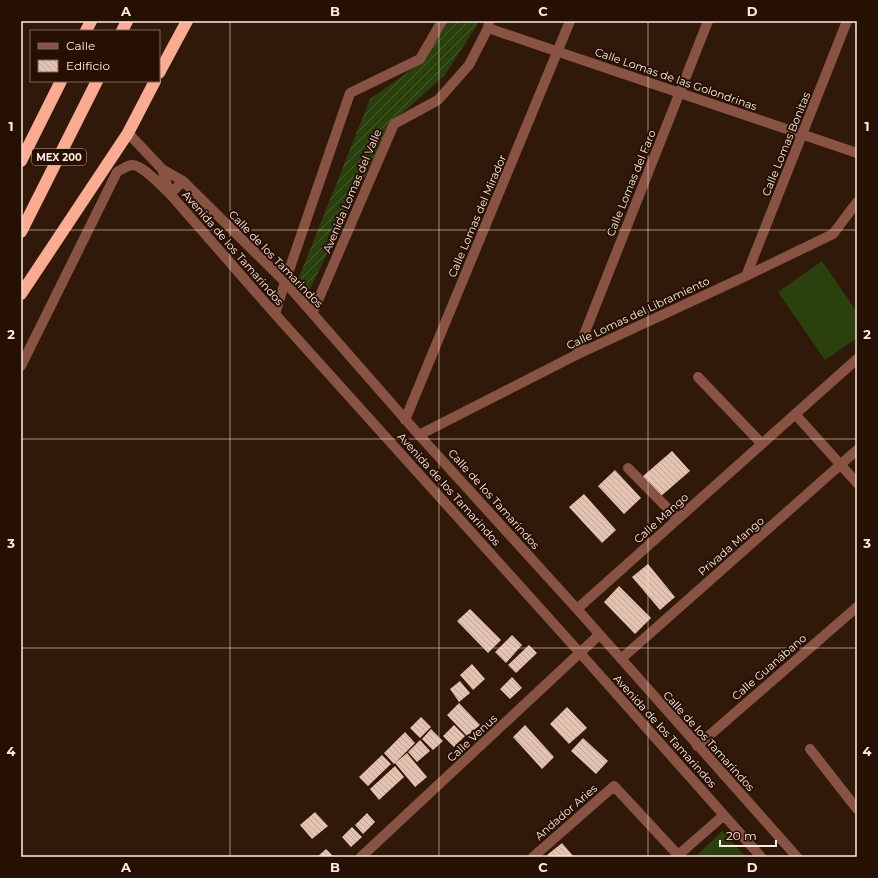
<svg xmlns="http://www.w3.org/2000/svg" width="878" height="878" viewBox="0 0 878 878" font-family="Montserrat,sans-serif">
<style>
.garden{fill:url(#garden-furrows)}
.pitch{fill:#2a410d}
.building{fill:url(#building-back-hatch)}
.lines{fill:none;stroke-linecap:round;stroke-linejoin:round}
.minor{stroke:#895343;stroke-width:10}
.highway{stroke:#fcab93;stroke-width:12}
.grid{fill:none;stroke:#ffede4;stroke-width:1;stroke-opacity:0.55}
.labels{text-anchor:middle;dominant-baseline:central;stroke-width:4;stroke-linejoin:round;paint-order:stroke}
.shield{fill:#260f03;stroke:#beaaa0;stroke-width:1}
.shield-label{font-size:10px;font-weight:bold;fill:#ffede4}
.street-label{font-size:11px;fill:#ffede4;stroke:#260f03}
.neatline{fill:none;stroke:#ffede4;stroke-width:1.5}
.grid-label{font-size:13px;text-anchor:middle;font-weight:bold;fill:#ffede4}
</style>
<defs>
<pattern id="garden-furrows" width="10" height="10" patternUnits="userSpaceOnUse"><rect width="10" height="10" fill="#2a410d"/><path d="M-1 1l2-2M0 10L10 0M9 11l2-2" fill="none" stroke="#4a5d30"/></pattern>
<pattern id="building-back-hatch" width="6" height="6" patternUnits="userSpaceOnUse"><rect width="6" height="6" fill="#e4c3b0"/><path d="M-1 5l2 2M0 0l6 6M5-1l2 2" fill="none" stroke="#bea495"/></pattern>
</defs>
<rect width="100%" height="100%" fill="#31190a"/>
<!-- garden -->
<path class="garden" d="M446,21H477V25L445,75L391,123L309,291L296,285L370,99L425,60Z"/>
<!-- pitch -->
<path class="pitch" d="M822,261L857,312V338L825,360L778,292Z
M722,831L746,857H695Z"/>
<!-- building -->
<path class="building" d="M672,451L690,471L660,497L642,477Z
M615,470L641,498L624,514L598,486Z
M584,494L616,530L602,543L569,507Z
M648,564L675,597L660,610L632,577Z
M619,586L651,618L635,634L604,602Z
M470,609L501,640L488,653L457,621Z
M512,635L522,645L506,663L495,652Z
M529,645L537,653L516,673L508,665Z
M472,664L485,679L473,690L460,675Z
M512,677L522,688L510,699L500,689Z
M460,681L470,693L459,702L450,689Z
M459,703L480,725L467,736L447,715Z
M567,707L587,728L569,744L550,724Z
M421,717L431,727L420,738L410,728Z
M454,725L465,736L454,747L443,736Z
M525,725L554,757L542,769L513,737Z
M431,729L443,741L433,750L422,739Z
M405,732L415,743L394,764L384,753Z
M583,738L608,761L596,774L571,751Z
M420,740L430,751L417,762L408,752Z
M407,753L427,777L415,787L395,763Z
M382,755L391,764L368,786L359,777Z
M395,766L404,777L379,800L370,789Z
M315,812L328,826L312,839L300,825Z
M367,813L375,822L363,834L355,825Z
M352,827L362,837L351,847L342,837Z
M562,843L574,857H549L547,855Z
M326,849L334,857H317Z"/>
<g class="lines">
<!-- minor -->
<path class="minor" d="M488,28L857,153
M128,133L162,169L170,194L275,314L581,654L761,857
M162,169L183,181L285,282L419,435L577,609L797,857
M746,276L847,21
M313,312L394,124L438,100L469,65L488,28L489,21
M275,314L285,282L350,93L420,59L442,21
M576,355L708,21
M21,366L117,172C122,169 126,166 132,165C143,165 161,186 170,194L183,181
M698,377L762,444
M795,414L857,483
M405,420L570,21
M419,435L576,355L746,276L833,234L857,202
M628,468L678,519
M577,609L857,359
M621,659L857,450
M697,746L857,607
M810,749L857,809
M361,857L599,635
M533,857L614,786L678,855
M676,857L724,815"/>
<!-- highway -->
<path class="highway" d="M86,31L91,21
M122,31L127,21
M159,73L187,21
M21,161L61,81
M21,232L97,81
M21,294L128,133L155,81"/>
</g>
<!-- grid -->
<path class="grid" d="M230,21V857M439,21V857M648,21V857M21,230H857M21,439H857M21,648H857"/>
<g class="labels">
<!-- shield labels -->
<rect class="shield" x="32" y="149" width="54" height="16" rx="3"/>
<g class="shield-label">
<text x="59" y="157">MEX 200</text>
</g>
<!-- street labels -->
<g class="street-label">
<text transform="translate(676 79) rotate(19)">Calle Lomas de las Golondrinas</text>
<text transform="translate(786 144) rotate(-68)">Calle Lomas Bonitas</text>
<text transform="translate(631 183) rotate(-68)">Calle Lomas del Faro</text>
<text transform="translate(352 191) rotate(-67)">Avenida Lomas del Valle</text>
<text transform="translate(477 216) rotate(-67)">Calle Lomas del Mirador</text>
<text transform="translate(233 248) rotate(49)">Avenida de los Tamarindos</text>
<text transform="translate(276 259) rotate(46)">Calle de los Tamarindos</text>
<text transform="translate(638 313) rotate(-25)">Calle Lomas del Libramiento</text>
<text transform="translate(449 489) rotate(48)">Avenida de los Tamarindos</text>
<text transform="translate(494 499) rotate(48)">Calle de los Tamarindos</text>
<text transform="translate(661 518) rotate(-42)">Calle Mango</text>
<text transform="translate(731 546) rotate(-41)">Privada Mango</text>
<text transform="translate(769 667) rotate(-41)">Calle Guanábano</text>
<text transform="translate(665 731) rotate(48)">Avenida de los Tamarindos</text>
<text transform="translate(472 738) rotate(-43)">Calle Venus</text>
<text transform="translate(709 741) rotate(48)">Calle de los Tamarindos</text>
<text transform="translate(566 812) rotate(-41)">Andador Aries</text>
</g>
</g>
<!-- border -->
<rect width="878" height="878" fill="none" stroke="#260f03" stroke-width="44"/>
<!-- legend -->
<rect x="30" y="30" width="130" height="52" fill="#260f03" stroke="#7d685d"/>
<rect x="38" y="43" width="20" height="6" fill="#895343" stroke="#7d685d"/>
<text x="66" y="50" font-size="12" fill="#ffede4">Calle</text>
<rect x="38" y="60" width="20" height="12" fill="url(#building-back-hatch)" stroke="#7d685d"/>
<text x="66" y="70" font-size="12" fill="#ffede4">Edificio</text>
<!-- scale -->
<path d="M720 840v6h56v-6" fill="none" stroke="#ffede4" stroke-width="2"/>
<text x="726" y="840" font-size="12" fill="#ffede4" stroke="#260f03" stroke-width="3" paint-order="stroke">20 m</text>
<rect x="22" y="22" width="834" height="834" class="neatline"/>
<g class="grid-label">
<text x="126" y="16">A</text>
<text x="335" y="16">B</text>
<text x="543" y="16">C</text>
<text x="752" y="16">D</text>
<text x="11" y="131">1</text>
<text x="867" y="131">1</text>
<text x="11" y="339">2</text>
<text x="867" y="339">2</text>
<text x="11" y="548">3</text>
<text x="867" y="548">3</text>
<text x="11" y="756">4</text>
<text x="867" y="756">4</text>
<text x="126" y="872">A</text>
<text x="335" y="872">B</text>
<text x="543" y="872">C</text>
<text x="752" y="872">D</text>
</g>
</svg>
